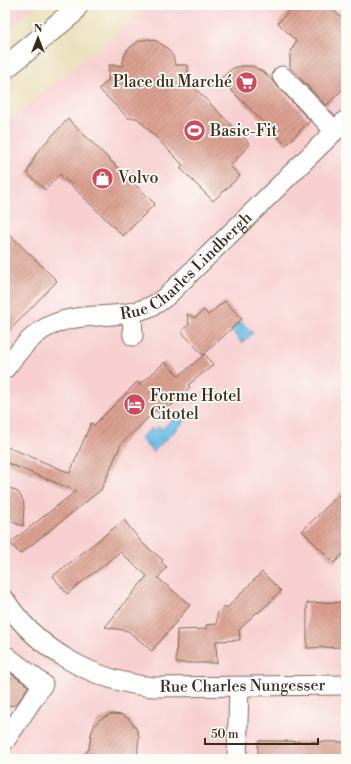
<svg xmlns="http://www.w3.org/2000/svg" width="351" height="764" viewBox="0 0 351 764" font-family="'Libre Bodoni',serif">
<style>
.built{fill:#f7cfd0}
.water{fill:url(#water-ripples);stroke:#537382}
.building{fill:url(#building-hatch)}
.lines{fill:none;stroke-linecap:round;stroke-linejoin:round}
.minor-casing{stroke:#796a56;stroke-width:21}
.major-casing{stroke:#796a56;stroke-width:24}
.minor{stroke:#fff;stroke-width:19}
.major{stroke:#fff;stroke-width:22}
.labels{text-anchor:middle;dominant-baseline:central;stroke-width:3.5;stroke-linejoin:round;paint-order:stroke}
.poi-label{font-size:16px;fill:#3b2a1e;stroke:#fdfcf7;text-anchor:start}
.street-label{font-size:16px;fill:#3b2a1e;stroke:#fdfcf7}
</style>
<defs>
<pattern id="water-ripples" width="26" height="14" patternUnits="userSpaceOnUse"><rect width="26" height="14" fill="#6bbce6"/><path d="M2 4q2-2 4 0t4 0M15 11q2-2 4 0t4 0" fill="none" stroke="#5999ba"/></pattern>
<pattern id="building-hatch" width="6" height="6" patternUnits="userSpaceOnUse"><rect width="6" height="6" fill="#dba091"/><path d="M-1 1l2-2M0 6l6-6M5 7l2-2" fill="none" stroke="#b38376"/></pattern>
</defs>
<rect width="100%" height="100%" fill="#fdfcf7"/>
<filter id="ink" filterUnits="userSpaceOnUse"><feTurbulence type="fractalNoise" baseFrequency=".025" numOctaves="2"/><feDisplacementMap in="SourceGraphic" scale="8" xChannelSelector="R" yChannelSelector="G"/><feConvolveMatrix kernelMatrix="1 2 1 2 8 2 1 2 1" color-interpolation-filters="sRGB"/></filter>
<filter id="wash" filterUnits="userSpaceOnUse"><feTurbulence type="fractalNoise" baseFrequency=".012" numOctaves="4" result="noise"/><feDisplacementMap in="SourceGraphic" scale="16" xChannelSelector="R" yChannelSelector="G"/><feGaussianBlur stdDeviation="0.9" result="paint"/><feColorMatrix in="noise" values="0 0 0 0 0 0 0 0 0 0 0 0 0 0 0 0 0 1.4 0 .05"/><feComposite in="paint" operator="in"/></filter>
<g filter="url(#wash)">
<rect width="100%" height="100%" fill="#ebe0bd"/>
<!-- built -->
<path class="built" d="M5,5H37L5,33Z
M151,5H346V759H5V123Z"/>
<!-- water -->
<path class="water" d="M241,321L253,333L242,343L231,330Z
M178,414L185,421L153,452L140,439L151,428L154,430L158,426L162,429Z"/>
<g id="blocks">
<!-- building -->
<path class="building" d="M298,5H328L346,22V86L326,106L290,67V54L296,41L278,23L288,12Z
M148,39L157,41L167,48L173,56L175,65H188V81L250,144L230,166L240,176L213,201L180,168L183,165L137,118H128L99,89L108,80L109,65L122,66L124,57L128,49L139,41Z
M241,66H252L265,73L310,121L286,145L220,79L233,68Z
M68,119L155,204L123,236L60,174L45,190L27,173L37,152Z
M5,230L57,281L5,335Z
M225,301L242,319L203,355L181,331L189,324L187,314L195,318L204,310L208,315Z
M205,354L213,365L188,385L190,387L161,416L156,410L121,444L101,490L20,554L10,543L76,491L5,462V446L70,473L91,423L94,425L137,382L140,385L165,362L179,376Z
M5,486L18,492L23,500L24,506L23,526L9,521L5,518Z
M346,488V551L334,563L302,531Z
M124,520L142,543L163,560L161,562L167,567L158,578L190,605L152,651L128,631L105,627L147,576L120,552L67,594L53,576Z
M262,572L281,591L258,613L257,612L239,630L240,640L216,641L217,663H176L177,630L206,629V625L217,624V614L225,606L227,608Z
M346,602V647L307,648V603Z
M5,669L28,686L16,705L5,706Z
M112,714L122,715L128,718L136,728L139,736L137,759H80L89,749L91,734L94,726L100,719Z
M258,741L346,742V759H258Z"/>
</g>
</g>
<g filter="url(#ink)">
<use href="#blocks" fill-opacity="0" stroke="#796a56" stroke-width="1"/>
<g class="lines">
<defs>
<g id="minor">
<path d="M282,76L335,131"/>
<path d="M132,312L133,336"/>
<path id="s1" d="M5,369C32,332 49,318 96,316C113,315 132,314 147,308C161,303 171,292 181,282L346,120"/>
<path id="s2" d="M5,600C37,650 94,681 153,687L346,685"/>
<path d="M5,655L43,684L5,741"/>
<path d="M237,759L239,687"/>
</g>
<path id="major" d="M5,68L72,13L77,5"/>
</defs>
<!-- minor casing -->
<use href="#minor" class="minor-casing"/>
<!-- major casing -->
<use href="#major" class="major-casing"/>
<!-- minor -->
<use href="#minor" class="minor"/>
<!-- major -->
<use href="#major" class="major"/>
</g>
</g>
<!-- icons -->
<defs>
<symbol id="supermarket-disc" viewBox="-11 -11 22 22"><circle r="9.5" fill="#d1495b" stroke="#fdfcf7"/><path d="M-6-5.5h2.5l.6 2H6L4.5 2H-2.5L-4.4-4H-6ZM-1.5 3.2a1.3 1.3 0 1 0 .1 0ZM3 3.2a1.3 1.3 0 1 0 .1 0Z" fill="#fff"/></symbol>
<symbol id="stadium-disc" viewBox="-11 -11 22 22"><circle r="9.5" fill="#d1495b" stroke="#fdfcf7"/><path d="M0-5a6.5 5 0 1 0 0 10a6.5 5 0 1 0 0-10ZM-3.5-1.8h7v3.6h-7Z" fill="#fff"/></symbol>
<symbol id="shop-disc" viewBox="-11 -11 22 22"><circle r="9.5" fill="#d1495b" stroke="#fdfcf7"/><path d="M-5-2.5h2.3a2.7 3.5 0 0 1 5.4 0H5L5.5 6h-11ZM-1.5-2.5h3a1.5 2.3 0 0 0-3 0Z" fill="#fff"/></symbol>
<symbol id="hotel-disc" viewBox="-11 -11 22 22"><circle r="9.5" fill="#d1495b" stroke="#fdfcf7"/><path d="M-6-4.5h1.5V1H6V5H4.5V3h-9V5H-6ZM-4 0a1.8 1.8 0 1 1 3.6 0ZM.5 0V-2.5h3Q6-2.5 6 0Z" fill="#fff"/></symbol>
</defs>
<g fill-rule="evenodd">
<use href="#supermarket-disc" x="234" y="70" width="25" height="25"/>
<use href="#stadium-disc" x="182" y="118" width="25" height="25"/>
<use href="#shop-disc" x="90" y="166" width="25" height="25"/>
<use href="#hotel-disc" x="122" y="392" width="25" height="25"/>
</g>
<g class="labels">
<!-- poi labels -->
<g class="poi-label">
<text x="232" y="82" text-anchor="end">Place du Marché</text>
<text x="210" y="131">Basic-Fit</text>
<text x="118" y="178">Volvo</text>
<text x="150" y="396">Forme Hotel<tspan x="150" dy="18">Citotel</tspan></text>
</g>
<!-- street labels -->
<g class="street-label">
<text stroke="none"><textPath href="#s1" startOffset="218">Rue Charles Lindbergh</textPath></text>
<text stroke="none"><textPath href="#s2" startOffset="267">Rue Charles Nungesser</textPath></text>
</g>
</g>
<!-- margin -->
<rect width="351" height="764" fill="none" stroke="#fdfcf7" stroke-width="20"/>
<!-- north arrow -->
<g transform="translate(38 38)" stroke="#fdfcf7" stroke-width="3" paint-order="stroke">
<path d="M0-3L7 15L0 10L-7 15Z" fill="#3b2a1e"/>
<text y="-6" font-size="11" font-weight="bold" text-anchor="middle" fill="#3b2a1e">N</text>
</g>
<!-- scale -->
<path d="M205 738v6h113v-6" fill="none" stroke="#3b2a1e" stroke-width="2"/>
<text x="211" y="738" font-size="12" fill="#3b2a1e" stroke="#fdfcf7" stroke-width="3" paint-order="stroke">50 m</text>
</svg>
